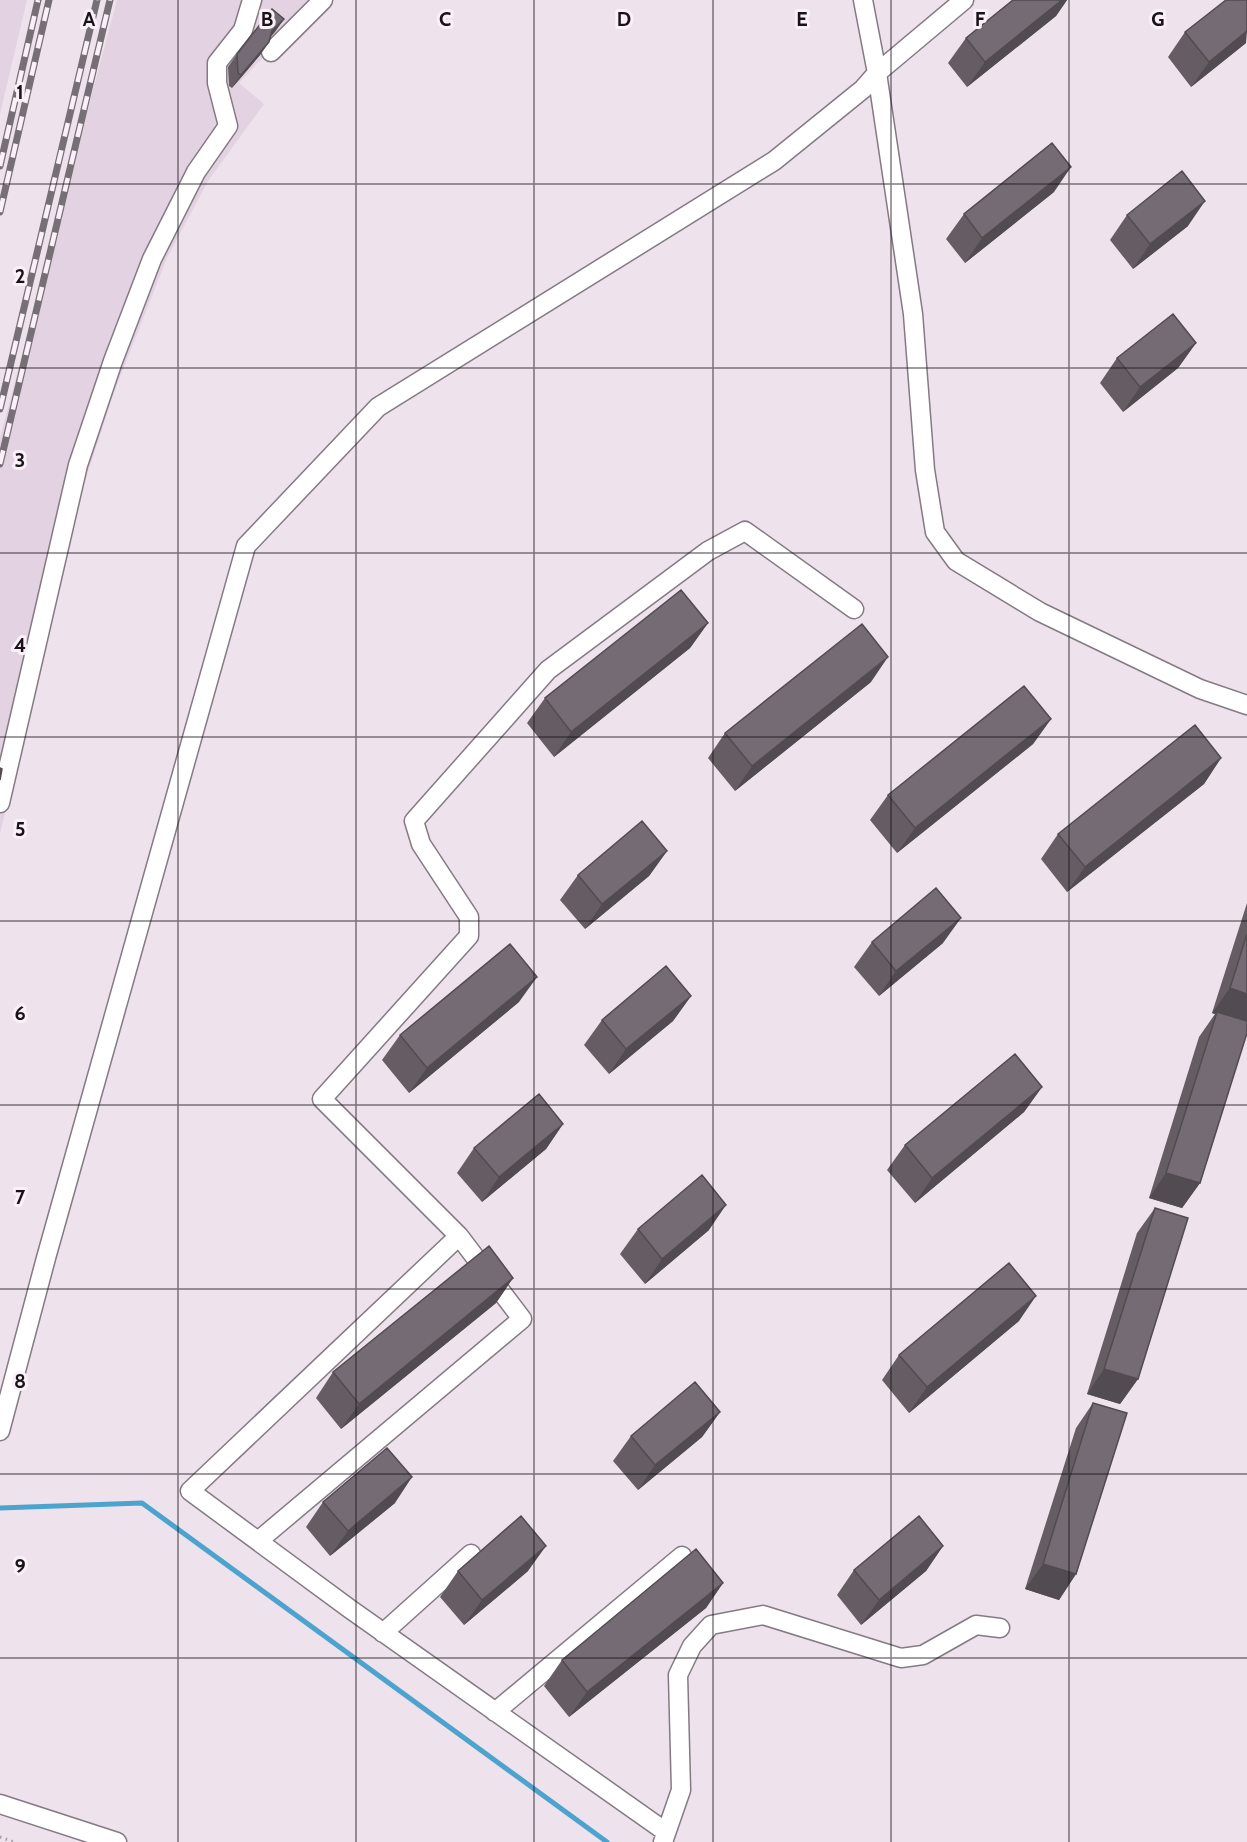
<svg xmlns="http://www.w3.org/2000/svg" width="1247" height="1842" viewBox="0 0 1247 1842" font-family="Cabin,sans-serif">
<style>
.built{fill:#e3d2e1}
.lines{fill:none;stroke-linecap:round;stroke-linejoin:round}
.stream{stroke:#4ca4ce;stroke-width:5}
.minor-casing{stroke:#847a83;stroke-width:21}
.path{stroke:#a79da6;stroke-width:3;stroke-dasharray:1.5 4.5;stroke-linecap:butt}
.minor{stroke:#fff;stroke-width:18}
.rail-casing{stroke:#776f76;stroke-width:7}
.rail{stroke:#fbf0fa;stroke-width:4.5;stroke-dasharray:14;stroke-linecap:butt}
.wall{fill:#655c64}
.shaded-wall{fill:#524b51}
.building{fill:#756b74;stroke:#524b51;stroke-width:1.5}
.grid{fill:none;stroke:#171317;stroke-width:1.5;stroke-opacity:0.55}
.grid-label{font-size:20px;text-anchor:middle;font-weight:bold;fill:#171317;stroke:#fbf0fa;stroke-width:6;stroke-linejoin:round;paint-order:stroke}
</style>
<rect width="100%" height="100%" fill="#eee2ed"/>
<!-- built -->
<path class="built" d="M0,0H27L0,114Z
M117,0H317L239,83L264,104L208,181L167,258L113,395L77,506L0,834V438Z"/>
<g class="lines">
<!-- stream -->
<path class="stream" d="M0,1508L142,1503L607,1842"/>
<defs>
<path id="minor" d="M863,0L877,73L913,314L925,470L935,532L956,561L1040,612L1200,689L1247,705
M271,52L323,0
M0,803L78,465L113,361L152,259L196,172L228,126L217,83V63L243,30L252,0
M0,1431L46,1258L246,546L378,407L774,161L863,89L877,73L964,0
M258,1541L522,1319L459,1236
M383,1633L471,1554
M495,1712L682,1556
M0,1804L117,1842
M666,1832L350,1609L190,1491L459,1236L322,1099L469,936V917L421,844L414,821L548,670L708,551L745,531L854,609
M663,1842L681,1790L678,1675L692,1646L711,1625L763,1615L901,1658L923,1655L976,1625L1000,1628"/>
</defs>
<!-- minor casing -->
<use href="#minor" class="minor-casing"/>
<!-- path -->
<path class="path" d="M0,1837L14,1842"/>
<!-- minor -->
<use href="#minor" class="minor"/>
<defs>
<path id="rail" d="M0,166L38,0
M0,212L49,0
M0,409L97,0
M0,464L110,0"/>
</defs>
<!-- rail casing -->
<use href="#rail" class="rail-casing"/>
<!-- rail -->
<use href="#rail" class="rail"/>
</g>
<!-- wall -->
<path class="wall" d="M1013,0H1067L1056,16L967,87L948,63L966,38Z
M284,19L271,36L269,42L260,55L232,88L229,86L228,67L237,54Z
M1185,32L1246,43L1191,87L1168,57Z
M1054,192L965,263L946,239L964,214Z
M1127,215L1188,226L1133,269L1110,240Z
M1196,343L1178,368L1123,412L1100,383L1117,358Z
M708,623L690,648L554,757L527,723L545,698Z
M871,682L735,791L708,758L725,733Z
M1051,719L1033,744L897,853L870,820L888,795Z
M1221,758L1204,784L1067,892L1041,859L1058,834Z
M667,851L649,876L585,929L560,900L578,875Z
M1247,903V1033L1200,1183L1182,1208L1149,1198L1199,1037L1215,1014L1212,1013Z
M872,942L943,943L879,996L854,967Z
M691,996L673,1021L609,1074L584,1045L602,1020Z
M519,1002L409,1093L382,1060L400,1035Z
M1042,1087L1024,1112L915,1203L887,1170L905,1145Z
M563,1124L546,1149L482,1202L457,1173L474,1148Z
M1155,1208L1138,1379L1120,1404L1087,1394L1137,1233Z
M638,1229L709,1230L645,1284L620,1254Z
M513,1278L496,1303L341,1429L316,1398L333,1372Z
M1019,1321L909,1413L882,1380L899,1355Z
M1093,1403L1076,1574L1059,1600L1025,1589L1076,1428Z
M720,1412L702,1437L638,1490L613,1461L631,1436Z
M323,1502L395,1503L330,1556L306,1527Z
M943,1546L926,1571L861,1625L837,1595L854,1570Z
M458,1571H528L464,1625L440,1597Z
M723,1583L706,1608L569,1717L544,1686L562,1660Z"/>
<!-- shaded-wall -->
<path class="shaded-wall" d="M1062,0H1067L1056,16L967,87L985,62Z
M284,19L275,32L263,45L272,31Z
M1247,31L1246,43L1191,87L1209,62Z
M269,42L260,55L232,88L241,75Z
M1071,167L1054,192L965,263L982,238Z
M1205,201L1188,226L1133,269L1150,244Z
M1196,343L1178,368L1123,412L1140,387Z
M708,623L690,648L554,757L571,732Z
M888,657L871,682L735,791L752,766Z
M1051,719L1033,744L897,853L915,828Z
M1221,758L1204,784L1067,892L1085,867Z
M667,851L649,876L585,929L602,904Z
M961,918L943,943L879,996L896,971Z
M537,977L519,1002L409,1093L427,1068Z
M1230,988L1247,994V1022L1217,1012L1215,1014L1212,1013Z
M691,996L673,1021L609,1074L626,1049Z
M1042,1087L1024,1112L915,1203L932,1178Z
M563,1124L546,1149L482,1202L499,1177Z
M1166,1173L1200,1183L1182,1208L1149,1198Z
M726,1205L709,1230L645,1284L662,1259Z
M513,1278L496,1303L341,1429L359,1404Z
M1036,1296L1019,1321L909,1413L927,1387Z
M1104,1369L1138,1379L1120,1404L1087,1394Z
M720,1412L702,1437L638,1490L655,1465Z
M412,1477L395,1503L330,1556L348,1531Z
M546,1546L528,1571L464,1625L482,1600Z
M943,1546L926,1571L861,1625L879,1600Z
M1043,1564L1076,1574L1059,1600L1025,1589Z
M723,1583L706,1608L569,1717L587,1692Z"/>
<!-- building -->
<path class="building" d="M1013,0H1062L985,62L966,38Z
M1226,0H1247V31L1209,62L1185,32Z
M272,9L284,19L272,31L269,42L241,75L238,73L237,54Z
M1052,143L1071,167L982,238L964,214Z
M1182,171L1205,201L1150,244L1127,215Z
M1173,314L1196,343L1140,387L1117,358Z
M681,590L708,623L571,732L545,698Z
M862,624L888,657L752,766L725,733Z
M1024,686L1051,719L915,828L888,795Z
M1195,725L1221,758L1085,867L1058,834Z
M0,768L2,769L0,780Z
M642,821L667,851L602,904L578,875Z
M936,888L961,918L896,971L872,942Z
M1247,934V994L1230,988Z
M510,944L537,977L427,1068L400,1035Z
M666,966L691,996L626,1049L602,1020Z
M1217,1012L1247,1021V1033L1200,1183L1166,1173Z
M1015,1054L1042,1087L932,1178L905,1145Z
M539,1094L563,1124L499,1177L474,1148Z
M702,1175L726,1205L662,1259L638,1229Z
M1155,1208L1188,1218L1138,1379L1104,1369Z
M489,1246L513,1278L359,1404L333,1372Z
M1009,1263L1036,1296L927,1387L899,1355Z
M695,1382L720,1412L655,1465L631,1436Z
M1093,1403L1127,1413L1076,1574L1043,1564Z
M387,1448L412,1477L348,1531L323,1502Z
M521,1516L546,1546L482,1600L458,1571Z
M919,1516L943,1546L879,1600L854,1570Z
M696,1549L723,1583L587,1692L562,1660Z"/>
<!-- grid -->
<path class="grid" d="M178,0V1842M356,0V1842M534,0V1842M713,0V1842M891,0V1842M1069,0V1842M0,184H1247M0,368H1247M0,553H1247M0,737H1247M0,921H1247M0,1105H1247M0,1289H1247M0,1474H1247M0,1658H1247"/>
<g class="grid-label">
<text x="89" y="26">A</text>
<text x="267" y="26">B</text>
<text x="445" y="26">C</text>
<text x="624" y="26">D</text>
<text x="802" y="26">E</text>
<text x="980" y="26">F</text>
<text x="1158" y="26">G</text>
<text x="20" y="99">1</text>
<text x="20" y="283">2</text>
<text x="20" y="467">3</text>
<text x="20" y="652">4</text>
<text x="20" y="836">5</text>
<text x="20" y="1020">6</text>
<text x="20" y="1204">7</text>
<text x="20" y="1388">8</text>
<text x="20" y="1573">9</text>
</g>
</svg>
